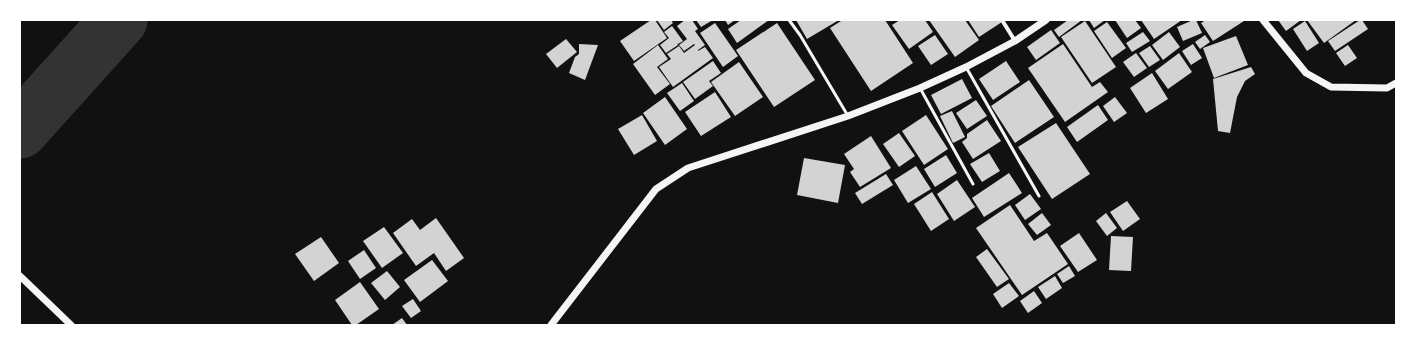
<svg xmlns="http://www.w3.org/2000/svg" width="1416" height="345" viewBox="0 0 1416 345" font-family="'Titillium Web',sans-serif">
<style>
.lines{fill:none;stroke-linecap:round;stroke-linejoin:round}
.river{stroke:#333;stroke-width:57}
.building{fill:#d3d3d3}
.service{stroke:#f5f5f5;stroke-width:3}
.minor{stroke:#f5f5f5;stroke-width:4}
.tertiary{stroke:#f5f5f5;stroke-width:7}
</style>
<rect width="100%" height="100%" fill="#111"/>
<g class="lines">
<!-- river -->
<path class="river" d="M20,130L119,20"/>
</g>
<!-- building -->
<path class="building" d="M651,20H655L667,38L634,61L620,41Z
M657,20H671L673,23L664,30Z
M685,20H692L698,29L695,31L705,45L698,50V51L705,47L713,58L673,87L659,67L671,59L667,54L679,46L684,53L695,45L694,44L684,51L679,45L687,39L677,26Z
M696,20H713L701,27Z
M725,20H735L728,25Z
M741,20H769L737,43L728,29Z
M796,20H839L807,39Z
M841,20H885L913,63L871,91L830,28L841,21Z
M900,20H925L933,32L909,49L892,25Z
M929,20H965L979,40L955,57Z
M968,20H1000L1002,22L979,37Z
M1068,20H1082L1059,37L1054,30Z
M1089,20H1105L1094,28Z
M1115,20H1135L1141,28L1127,38Z
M1141,20H1182L1154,39Z
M1193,20H1196L1202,33L1183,41L1177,27Z
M1206,20H1244V21L1213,41L1201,23Z
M1278,20H1301L1286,31Z
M1307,20H1356L1324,43Z
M1360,20H1362L1368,29L1335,51L1328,41Z
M1085,21L1116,67L1092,83L1061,37Z
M1305,21L1319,43L1307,51L1293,29Z
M1107,22L1126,48L1112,58L1094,31Z
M715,23L738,56L723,67L700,33Z
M777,23L815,80L774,107L736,50Z
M672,26L683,41L678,44L677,43L678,45L666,53L660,45L669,38L664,32Z
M1051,30L1060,43L1036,60L1027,47Z
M1143,32L1150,41L1132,52L1126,43Z
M1169,32L1180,47L1163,60L1152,45Z
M935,35L948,54L931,65L918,46Z
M1205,35L1210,42L1200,49L1195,42Z
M1236,36L1248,65L1214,78L1203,48Z
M566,39L577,52L557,68L546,54Z
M579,44L598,45L585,80L569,73L575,57L579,54Z
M1063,44L1092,87L1100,82L1108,92L1065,122L1028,68Z
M1193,44L1202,58L1191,65L1182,51Z
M658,45L668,59L657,67L670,84L655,95L633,64Z
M1348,45L1357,58L1345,66L1336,53Z
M1150,46L1160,60L1149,67L1139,53Z
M1136,53L1147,68L1134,77L1123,62Z
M1179,53L1192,72L1168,89L1155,71Z
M713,61L721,73L709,81L713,86L695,99L683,82Z
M1006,61L1020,82L993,100L979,79Z
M739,62L763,97L735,116L711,82Z
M1251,67L1255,74L1245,81L1237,97L1230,133L1218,131L1213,79Z
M1152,73L1168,99L1146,113L1130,88Z
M962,79L972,98L941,114L931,95Z
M1029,80L1054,117L1015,143L991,106Z
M682,83L694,101L680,111L667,93Z
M715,92L731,117L701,136L685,112Z
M665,97L687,129L665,145L643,113Z
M1115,97L1127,113L1114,122L1103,106Z
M976,100L987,116L967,129L956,113Z
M1098,105L1108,120L1077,142L1067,127Z
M952,111L965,137L953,143L940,116Z
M642,115L657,141L634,155L618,129Z
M926,115L948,149L924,165L902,131Z
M987,120L1001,141L973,159L962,142L967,138V134Z
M1056,123L1090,174L1052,199L1018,147Z
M899,133L915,156L899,167L883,144Z
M871,136L891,168L860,187L850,172L854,169L844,154Z
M989,153L1000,171L982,182L970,164Z
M946,155L957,173L935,187L924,169Z
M804,158L845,165L838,203L797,195Z
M916,166L931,189L908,203L894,180Z
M1009,173L1022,193L984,217L972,198Z
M886,174L893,185L862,204L855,193Z
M957,180L975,207L954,221L937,194Z
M932,192L949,219L931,231L914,204Z
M1030,194L1041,209L1025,220L1015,205Z
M1127,201L1140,219L1123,231L1110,212Z
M1010,205L1034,241L1047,233L1068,264L1022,295L976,228Z
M1042,213L1051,225L1037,235L1028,224Z
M1106,213L1117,228L1107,236L1096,221Z
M436,218L464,258L446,271L434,253L416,266L393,233L412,219L420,230Z
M384,227L403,253L382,268L363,241Z
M1079,233L1097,260L1078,272L1060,246Z
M1111,236L1133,237L1131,271L1109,270Z
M321,237L339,263L314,281L295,254Z
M987,249L1009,279L997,287L976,257Z
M364,250L376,268L360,279L348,261Z
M432,260L448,281L420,302L404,280Z
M1069,266L1075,276L1063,283L1057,274Z
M387,271L400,287L385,300L371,283Z
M1055,276L1062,288L1046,299L1038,287Z
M360,282L379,309L356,325H352L335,300Z
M1009,283L1019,296L1002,308L993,294Z
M1034,291L1042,303L1028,313L1020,301Z
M413,299L421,311L411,318L402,306Z
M402,318L407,325H392Z"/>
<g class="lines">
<!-- service -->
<path class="service" d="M789,20L800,35L848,116
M966,67L1039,196
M920,88L973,184"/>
<!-- minor -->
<path class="minor" d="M1002,20L1015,41"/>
<!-- tertiary -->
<path class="tertiary" d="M1263,20L1306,73L1331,87L1387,88L1396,83
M20,276L71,325
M551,325L656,189L688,168L848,116L920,88L966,67L1015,41L1046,20"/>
</g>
<!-- border -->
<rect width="1416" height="345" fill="none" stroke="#ffffff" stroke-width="42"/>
</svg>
